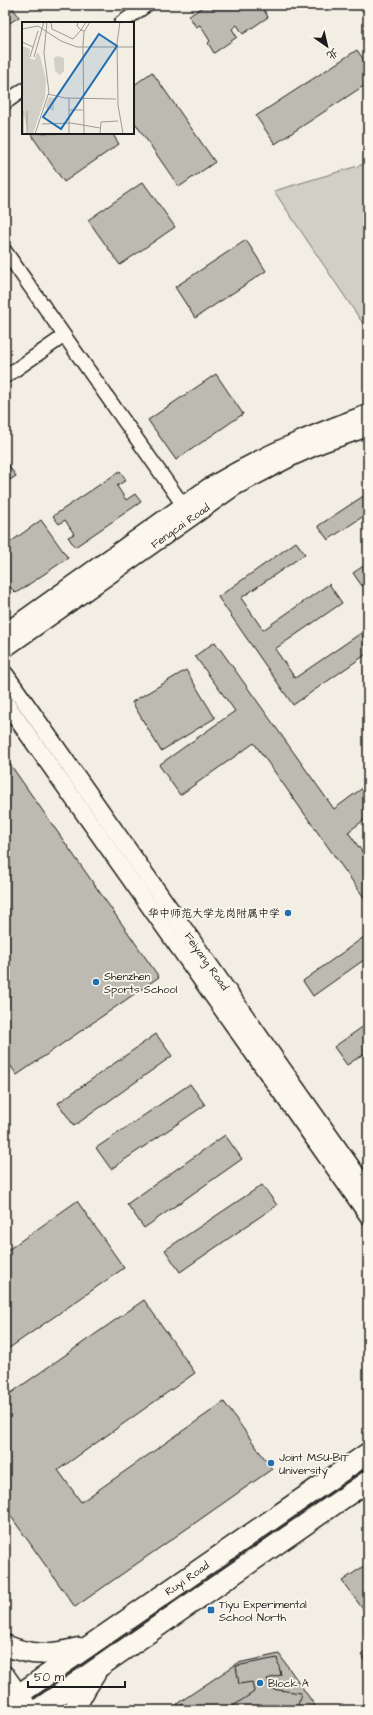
<svg xmlns="http://www.w3.org/2000/svg" width="373" height="1715" viewBox="0 0 373 1715" font-family="'Architects Daughter','LXGW WenKai TC',sans-serif">
<style>
.green{fill:#d2cfc6;stroke:#777671}
.building{fill:#bdbab1;stroke:#1c1c1c}
.lines{fill:none;stroke-linecap:round;stroke-linejoin:round}
.minor-casing{stroke:#1c1c1c;stroke-width:16}
.tertiary-casing{stroke:#1c1c1c;stroke-width:19}
.secondary-casing{stroke:#1c1c1c;stroke-width:21}
.primary-casing{stroke:#1c1c1c;stroke-width:23}
.minor{stroke:#fbf7ec;stroke-width:13}
.tertiary{stroke:#fbf7ec;stroke-width:16}
.secondary{stroke:#fbf7ec;stroke-width:18}
.primary{stroke:#fbf7ec;stroke-width:20}
.poi-dot{fill:#1f6fb2;stroke:#fbf7ec;stroke-width:1.5}
.labels{text-anchor:middle;dominant-baseline:central;stroke-width:3.5;stroke-linejoin:round;paint-order:stroke}
.street-label{font-size:11px;fill:#1c1c1c;stroke:#fbf7ec}
.poi-label{font-size:11px;fill:#1c1c1c;stroke:#fbf7ec;text-anchor:start}
.inset-road{fill:none;stroke:#9c9a94;stroke-width:1}
.view{fill:#1f6fb2;fill-opacity:0.15;stroke:#1f6fb2;stroke-width:2}
.inset-edge{fill:none;stroke:#1c1c1c;stroke-width:2}
</style>
<rect width="100%" height="100%" fill="#f2eee4"/>
<filter id="ink" filterUnits="userSpaceOnUse"><feTurbulence type="fractalNoise" baseFrequency=".025" numOctaves="2"/><feDisplacementMap in="SourceGraphic" scale="8" xChannelSelector="R" yChannelSelector="G"/><feConvolveMatrix kernelMatrix="1 2 1 2 8 2 1 2 1" color-interpolation-filters="sRGB"/></filter>
<g filter="url(#ink)">
<!-- green -->
<path class="green" d="M368,163V331L274,191Z"/>
<!-- building -->
<path class="building" d="M5,5H11L19,17L5,26Z
M206,5H219L220,7L223,5H256L258,7L261,5L268,17L243,34L237,25L232,29L237,37L214,53L208,43L210,41L200,25L196,27L189,16Z
M357,50L368,66V83L275,144L256,116Z
M152,72L215,162L179,187L133,120V86Z
M30,133H112L119,144L64,182Z
M143,182L175,227L120,265L88,220Z
M246,240L266,271L195,318L175,287Z
M216,374L243,414L176,460L148,420Z
M5,460L16,476L5,483Z
M120,471L126,480L117,486L126,500L135,494L141,502L75,547L68,537L74,534L65,520L59,524L53,516Z
M368,493V513L328,540L318,526Z
M41,520L68,558L16,593L5,582V546Z
M296,542L305,554L241,598L263,630L329,584L342,603L275,649L295,678L361,633L368,643V653L293,705L218,597Z
M368,563V582L362,586L353,573Z
M215,642L334,809L368,784V817L348,832L368,860V903L254,743L180,795L159,765L235,711L195,656Z
M186,670L215,718L161,751L132,702Z
M5,757L159,977L17,1075L5,1058Z
M368,934V957L313,996L303,981Z
M368,1023V1051L347,1065L334,1047Z
M156,1034L172,1056L74,1126L58,1103Z
M190,1084L205,1105L111,1169L96,1148Z
M225,1135L242,1159L144,1228L127,1204Z
M262,1185L277,1205L180,1272L165,1250Z
M77,1201L124,1268L5,1351V1252Z
M144,1300L195,1373L58,1470L81,1502L224,1402L272,1469L75,1607L5,1508V1385L11,1393Z
M368,1563V1616L342,1581Z
M368,1651V1661L366,1663L361,1655Z
M279,1654L318,1710H173L178,1703L238,1663Z
M277,1658L281,1675L267,1679L271,1689L301,1693L297,1710H281L266,1708L262,1710H227L254,1692L252,1682L239,1684L236,1666Z
M182,1704L191,1710H177Z"/>
<g class="lines">
<defs>
<path id="minor" d="M121,23L147,5
M5,103L23,90
M5,251L183,505
M5,377L64,336"/>
<g id="tertiary">
<path d="M5,632L208,487C261,455 310,434 368,413"/>
<path id="s1" d="M5,649L235,487L295,456L322,444L368,428"/>
<path id="s2" d="M5,674L368,1190"/>
<path d="M5,702L368,1216"/>
</g>
<path id="secondary" d="M5,1675L30,1710"/>
<g id="primary">
<path d="M5,1645C32,1657 51,1655 79,1648"/>
<path id="s3" d="M5,1704L368,1453"/>
<path d="M37,1710L368,1481"/>
<path d="M74,1710L86,1688L95,1674"/>
</g>
</defs>
<!-- minor casing -->
<use href="#minor" class="minor-casing"/>
<!-- tertiary casing -->
<use href="#tertiary" class="tertiary-casing"/>
<!-- secondary casing -->
<use href="#secondary" class="secondary-casing"/>
<!-- primary casing -->
<use href="#primary" class="primary-casing"/>
<!-- minor -->
<use href="#minor" class="minor"/>
<!-- tertiary -->
<use href="#tertiary" class="tertiary"/>
<!-- secondary -->
<use href="#secondary" class="secondary"/>
<!-- primary -->
<use href="#primary" class="primary"/>
</g>
</g>
<!-- markers -->
<g class="poi-dot">
<circle cx="288" cy="913" r="4"/>
<circle cx="96" cy="982" r="4"/>
<circle cx="271" cy="1463" r="4"/>
<rect x="207" y="1606" width="8" height="8" rx="2"/>
<circle cx="260" cy="1683" r="4"/>
</g>
<g class="labels">
<!-- street labels -->
<g class="street-label">
<text stroke="none"><textPath href="#s1" startOffset="214">Fengcai Road</textPath></text>
<text stroke="none"><textPath href="#s2" startOffset="351">Feiyang Road</textPath></text>
<text stroke="none"><textPath href="#s3" startOffset="221">Ruyi Road</textPath></text>
</g>
<!-- poi labels -->
<g class="poi-label">
<text x="280" y="913" text-anchor="end">华中师范大学龙岗附属中学</text>
<text x="104" y="976">Shenzhen<tspan x="104" dy="13">Sports School</tspan></text>
<text x="279" y="1457">Joint MSU-BIT<tspan x="279" dy="13">University</tspan></text>
<text x="219" y="1604">Tiyu Experimental<tspan x="219" dy="13">School North</tspan></text>
<text x="268" y="1683">Block A</text>
</g>
</g>
<!-- overview -->
<g transform="translate(22 22)">
<rect width="112" height="112" fill="#f2eee4"/>
<path d="M0,24L8,27L7,36L13,38L15,30L18,34L24,58L23,76L11,112H7L0,88ZM36,34L42,36V49L38,53L33,49L32,36ZM27,75L32,76V89L23,86Z" fill="#d2cfc6"/>
<path class="inset-road" d="M29,0L30,7L51,17L59,8L62,9M56,0L55,4L59,8L64,0M98,0L95,21L96,83L101,112M0,7L16,4L39,19L55,25H112M0,20L11,25M8,35L16,9M12,35L22,0M26,72L43,76L94,77M47,76V112M47,88H61M1,89V112M5,89V112M20,102L49,101L78,106M13,112L27,70L22,31L25,0M62,112L61,23L62,10L68,0M78,112L79,100L96,99"/>
<path class="view" d="M77,12L95,24L39,107L21,95Z"/>
<rect width="112" height="112" class="inset-edge"/>
</g>
<!-- margin -->
<rect width="373" height="1715" fill="none" stroke="#fbf7ec" stroke-width="20"/>
<rect x="10" y="10" width="353" height="1695" fill="none" stroke="#1c1c1c" stroke-width="1.5" filter="url(#ink)"/>
<!-- north arrow -->
<g transform="translate(327 46) rotate(146)" stroke="#fbf7ec" stroke-width="3" paint-order="stroke">
<path d="M0-3L7 15L0 10L-7 15Z" fill="#1c1c1c"/>
<text y="-6" font-size="11" font-weight="bold" text-anchor="middle" fill="#1c1c1c">北</text>
</g>
<!-- scale -->
<path d="M28 1681v6h97v-6" fill="none" stroke="#1c1c1c" stroke-width="2"/>
<text x="34" y="1681" font-size="12" fill="#1c1c1c" stroke="#fbf7ec" stroke-width="3" paint-order="stroke">50 m</text>
</svg>
